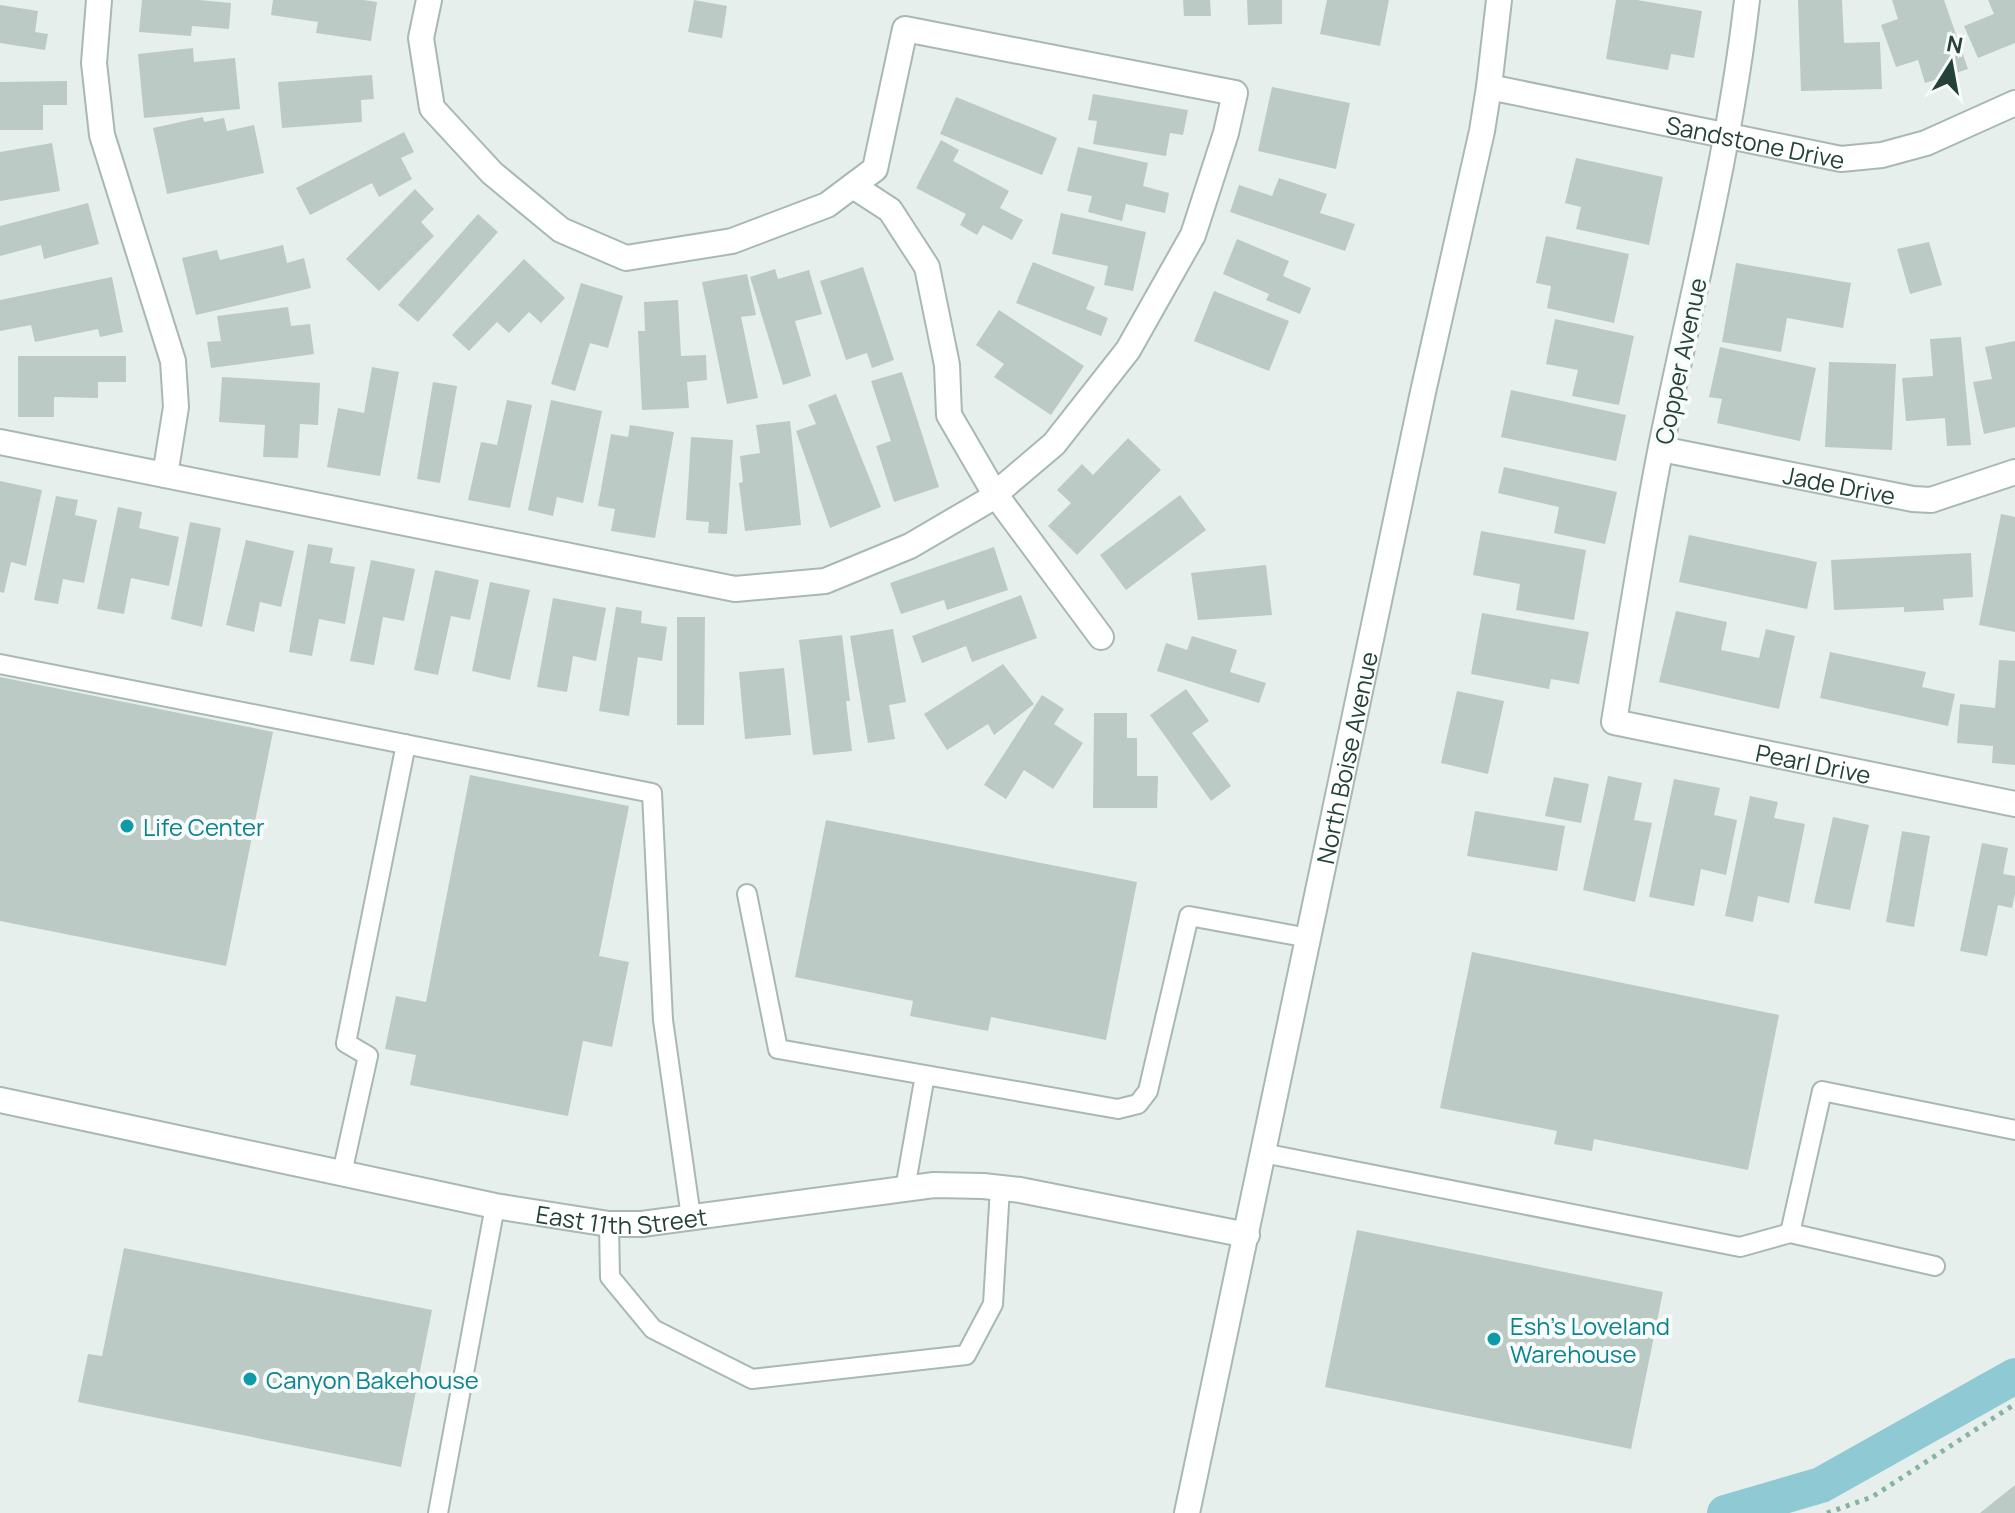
<svg xmlns="http://www.w3.org/2000/svg" width="2015" height="1513" viewBox="0 0 2015 1513" font-family="Manrope,sans-serif">
<style>
.lines{fill:none;stroke-linecap:round;stroke-linejoin:round}
.canal{stroke:#8ec9d4;stroke-width:36}
.building{fill:#bbcac4}
.service-casing{stroke:#a8b8b2;stroke-width:22}
.minor-casing{stroke:#a8b8b2;stroke-width:28}
.tertiary-casing{stroke:#a8b8b2;stroke-width:28}
.path{stroke:#86b3a5;stroke-width:5;stroke-dasharray:4 6;stroke-linecap:butt}
.service{stroke:#fff;stroke-width:18}
.minor{stroke:#fff;stroke-width:24}
.tertiary{stroke:#fff;stroke-width:24}
.culture-dot{fill:#0f9aa8;stroke:#f7fbf9;stroke-width:3}
.labels{text-anchor:middle;dominant-baseline:central;stroke-width:8;stroke-linejoin:round;paint-order:stroke}
.street-label{font-size:24px;fill:#24423a;stroke:#f7fbf9}
.culture-label{font-size:24px;fill:#0d838f;stroke:#f7fbf9;text-anchor:start}
</style>
<rect width="100%" height="100%" fill="#e6efeb"/>
<g class="lines">
<!-- canal -->
<path class="canal" d="M1725,1513L1821,1485L2015,1376"/>
</g>
<!-- building -->
<path class="building" d="M142,0H199L231,3L229,29L192,26L191,36L139,32Z
M273,0H363L377,2L371,41L316,33L318,22L271,15Z
M694,0L727,6L722,38L688,32Z
M1183,0H1210L1211,16H1184Z
M1247,0H1282V24L1248,25Z
M1327,0H1389L1380,46L1320,34Z
M1616,0H1637L1702,11L1694,58L1671,54L1668,70L1606,59Z
M1798,0H1842L1844,43L1880,42L1882,89L1801,91Z
M1892,0H1944L1968,69L1925,83L1918,60L1896,67L1881,25L1898,19Z
M1988,0H2015V43L1978,58L1964,26L1994,14Z
M0,5L38,11L35,32L48,34L45,50L0,43Z
M193,48L194,62L235,58L240,109L144,118L138,54Z
M372,75L374,99L361,100L362,122L282,128L278,82Z
M67,81V105H43V130H0V82Z
M1272,87L1350,103L1336,169L1258,151Z
M1093,94L1188,110L1183,135L1170,133L1166,156L1093,144L1097,121L1088,120Z
M956,97L1057,138L1042,175L940,134Z
M203,117L204,122L224,118L227,131L254,125L264,173L167,194L153,128Z
M404,132L414,152L401,158L412,179L379,197L372,183L310,215L296,188Z
M941,140L959,150L953,161L1009,191L1000,208L1023,220L1012,240L983,225L977,235L960,225L966,214L916,188Z
M52,143L60,191L0,201V152Z
M1078,147L1148,163L1143,186L1169,193L1165,213L1126,204L1122,221L1088,212L1092,196L1067,191Z
M1576,158L1663,177L1649,245L1576,229L1581,207L1565,203Z
M1279,178L1327,194L1320,213L1355,224L1345,251L1230,212L1239,185L1272,196Z
M415,189L434,209L421,222L434,236L379,291L346,259Z
M88,203L99,244L44,259L41,245L0,256V226Z
M1061,213L1146,232L1133,291L1104,285L1108,266L1052,254Z
M478,214L498,232L418,322L398,305Z
M1546,236L1629,254L1614,323L1547,308L1551,286L1536,283Z
M1237,239L1289,261L1283,276L1311,288L1300,314L1266,300L1269,294L1223,274Z
M1929,242L1942,285L1910,294L1897,249Z
M283,245L287,263L304,258L311,288L196,315L182,258L217,250L220,260Z
M524,259L565,298L541,323L529,312L509,333L497,322L469,351L452,335Z
M1033,262L1095,287L1086,309L1108,318L1101,336L1016,303Z
M1736,263L1851,283L1843,328L1787,318L1781,352L1722,342Z
M863,267L894,360L872,368L867,353L846,360L820,281Z
M775,269L778,279L809,270L822,314L795,321L811,376L783,385L750,277Z
M747,274L756,315L741,317L758,398L727,404L702,282Z
M112,277L123,332L100,337L98,329L35,342L31,325L0,331V300Z
M581,283L623,296L608,348L590,343L575,391L551,384Z
M1214,291L1289,321L1269,371L1194,341Z
M678,300L681,356L706,355L707,380L687,382L689,408L642,410L638,331H645L644,302Z
M288,307L291,326L310,324L314,354L211,368L207,342L221,341L217,316Z
M999,310L1084,366L1051,415L994,377L1004,364L976,345Z
M1555,319L1634,336L1619,405L1572,396L1578,370L1546,364Z
M1961,337L1971,445L1947,446L1945,418L1906,421L1902,378L1933,376L1930,339Z
M2015,341V427L1984,434L1973,382L1992,379L1985,347Z
M1720,347L1816,368L1800,441L1717,423L1722,399L1709,397Z
M18,356H126V382H98V398L54,397V417H18Z
M1829,362L1896,364L1892,450L1825,447Z
M372,367L399,372L380,476L327,467L338,408L364,413Z
M902,372L939,487L894,502L876,446L891,441L871,381Z
M222,377L320,383L318,425L300,424L298,458L263,457L265,425L219,422Z
M433,382L457,386L440,483L417,479Z
M1511,390L1626,415L1616,461L1501,437Z
M836,394L881,507L830,528L796,431L816,424L808,405Z
M507,400L532,405L510,508L468,500L481,442L497,445Z
M551,400L602,411L583,503L557,497L553,516L528,510Z
M790,421L801,525L745,531L739,483L743,482L740,456L760,453L756,425Z
M630,425L674,432L655,538L611,531L615,509L598,506L611,434L628,437Z
M691,437L733,440L727,534L708,533L709,522L686,520Z
M1128,438L1161,470L1077,555L1048,526L1071,503L1057,490L1082,464L1093,475Z
M1504,467L1617,492L1605,544L1554,533L1559,507L1498,493Z
M0,481L42,490L26,566L11,562L4,593L0,592Z
M1180,495L1206,530L1126,590L1100,555Z
M56,496L78,500L75,515L97,520L84,583L63,579L58,604L34,600Z
M118,507L142,512L139,528L179,537L169,586L131,578L124,614L97,609Z
M2001,514L2015,517V632L1979,625Z
M190,522L221,528L202,627L171,619Z
M1481,531L1586,550L1574,620L1516,610L1520,584L1473,575Z
M1689,535L1817,562L1807,609L1679,582Z
M246,540L294,551L281,607L260,602L254,632L226,625Z
M308,544L333,548L330,563L355,567L345,624L319,619L312,656L289,652Z
M994,547L1008,590L947,610L944,600L901,614L890,583Z
M1971,553L1973,597L1943,599L1944,610L1904,612V607L1834,610L1831,560Z
M371,560L415,569L404,621L383,617L374,665L350,661Z
M1266,565L1272,615L1198,620L1191,573Z
M435,570L479,580L470,620L451,616L438,675L414,670Z
M490,582L530,590L510,680L472,671Z
M1021,595L1037,638L972,662L966,646L922,663L912,636Z
M553,598L606,608L596,661L573,656L567,692L537,687Z
M616,607L642,611L641,623L667,627L662,661L638,657L629,716L599,711Z
M1676,611L1727,622L1721,650L1759,658L1766,629L1795,636L1779,709L1659,682Z
M1482,613L1589,632L1579,684L1551,679L1549,689L1471,674Z
M677,617H705L704,725H677Z
M893,629L906,702L889,705L895,739L868,743L850,636Z
M842,635L850,701H846L852,751L813,755L799,640Z
M1192,636L1237,650L1230,672L1266,683L1259,703L1157,671L1166,643L1187,650Z
M1830,652L1926,672L1922,687L1955,694L1948,726L1820,698Z
M1999,660L2015,661V765L1992,763L1993,746L1957,743L1960,704L1995,708Z
M1003,664L1034,704L994,735L988,724L947,750L924,714Z
M784,668L791,735L745,739L739,672Z
M0,677L273,732L226,966L0,921Z
M1186,689L1209,721L1192,733L1231,786L1211,801L1150,715Z
M1457,691L1504,701L1488,774L1441,763Z
M1042,695L1064,709L1054,724L1083,743L1053,789L1024,770L1006,799L984,785Z
M1094,713H1127V738H1137V776H1158L1157,808H1093Z
M470,775L629,806L599,956L629,962L612,1047L583,1041L568,1116L410,1085L416,1055L385,1049L396,996L426,1002Z
M1608,776L1642,783L1634,820L1652,823L1635,902L1583,890Z
M1554,777L1589,784L1581,823L1545,816Z
M1674,779L1720,788L1714,815L1737,820L1726,875L1701,869L1694,906L1649,897Z
M1750,796L1778,802L1774,818L1805,824L1789,903L1758,896L1753,922L1725,916Z
M1475,811L1565,826L1557,871L1467,856Z
M1833,817L1869,825L1850,910L1814,903Z
M826,820L1137,882L1106,1040L991,1017L988,1031L910,1016L913,1001L795,977Z
M1902,831L1930,836L1914,927L1886,922Z
M1982,843L2008,848L2003,874L2015,876V894L2012,908L1998,905L1987,956L1960,951Z
M1472,952L1779,1015L1748,1170L1594,1139L1592,1151L1554,1144L1557,1131L1440,1108Z
M1357,1230L1663,1292L1631,1449L1325,1387Z
M124,1248L432,1310L401,1467L78,1402L88,1354L102,1356Z
M2015,1485V1513H1980Z"/>
<g class="lines">
<defs>
<path id="service" d="M0,664L652,793L663,1020L691,1217
M747,894L778,1049L1118,1109L1138,1104L1148,1091L1189,916L1309,938
M1263,1153L1740,1247L1790,1233L1935,1266
M342,1173L368,1056L346,1043L406,744
M905,1189L925,1075
M609,1224L610,1277L653,1329L752,1379L966,1355L993,1304L1000,1188
M1790,1233L1822,1091L2015,1130
M438,1513L495,1206"/>
<g id="minor">
<path d="M99,0L94,63L102,135L173,361L176,407L165,475"/>
<path id="s1" d="M1747,0C1730,151 1691,298 1661,447C1643,538 1629,630 1614,722L2015,804"/>
<path id="s2" d="M1489,87L1841,159L1882,155L1926,143L2015,103"/>
<path d="M853,186L890,210L927,267L947,365L949,415L995,494L1101,637"/>
<path d="M0,442L735,589L825,581L910,546L987,501L1054,444L1128,350L1193,235L1226,133L1235,93L905,29L875,169L827,205L732,241L626,258L561,230L492,173L432,108L421,38L429,0"/>
<path id="s3" d="M1661,449L1913,499L1931,500L2015,472"/>
<path id="s4" d="M0,1100L495,1206L609,1224H642L934,1185L983,1186L1020,1190L1247,1235"/>
</g>
<g id="tertiary">
<path id="s5" d="M1187,1513L1423,392L1482,131L1489,87L1499,0"/>
</g>
</defs>
<!-- service casing -->
<use href="#service" class="service-casing"/>
<!-- minor casing -->
<use href="#minor" class="minor-casing"/>
<!-- tertiary casing -->
<use href="#tertiary" class="tertiary-casing"/>
<!-- path -->
<path class="path" d="M1827,1513L1872,1497L2015,1404"/>
<!-- service -->
<use href="#service" class="service"/>
<!-- minor -->
<use href="#minor" class="minor"/>
<!-- tertiary -->
<use href="#tertiary" class="tertiary"/>
</g>
<!-- markers -->
<g class="culture-dot">
<circle cx="127" cy="826" r="8"/>
<circle cx="1494" cy="1339" r="8"/>
<circle cx="250" cy="1379" r="8"/>
</g>
<g class="labels">
<!-- street labels -->
<g class="street-label">
<text stroke="none"><textPath href="#s2" startOffset="272">Sandstone Drive</textPath></text>
<text transform="translate(1680 361) rotate(-78)">Copper Avenue</text>
<text stroke="none"><textPath href="#s3" startOffset="182">Jade Drive</textPath></text>
<text stroke="none"><textPath href="#s5" startOffset="772">North Boise Avenue</textPath></text>
<text stroke="none"><textPath href="#s1" startOffset="938">Pearl Drive</textPath></text>
<text stroke="none"><textPath href="#s4" startOffset="634">East 11th Street</textPath></text>
</g>
<!-- culture labels -->
<g class="culture-label">
<text x="143" y="826">Life Center</text>
<text x="1510" y="1325">Esh's Loveland<tspan x="1510" dy="28">Warehouse</tspan></text>
<text x="266" y="1379">Canyon Bakehouse</text>
</g>
</g>
<!-- north arrow -->
<g transform="translate(1951 64) rotate(11)" stroke="#f7fbf9" stroke-width="6" paint-order="stroke">
<path d="M0-6L14 30L0 20L-14 30Z" fill="#24423a"/>
<text y="-12" font-size="22" font-weight="bold" text-anchor="middle" fill="#24423a">N</text>
</g>
</svg>
